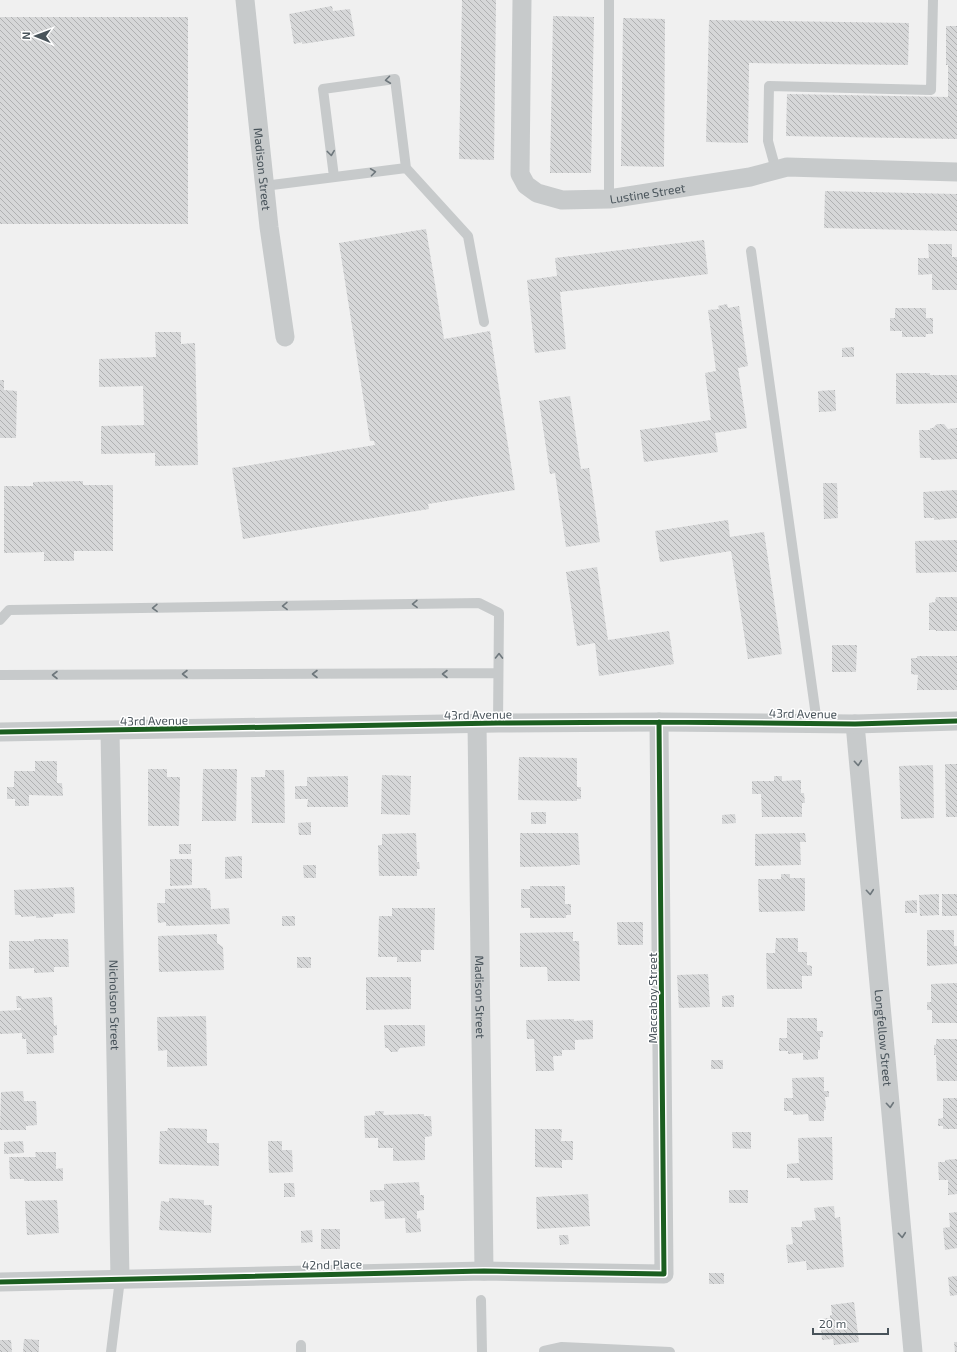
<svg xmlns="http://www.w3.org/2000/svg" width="957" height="1352" viewBox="0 0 957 1352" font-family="'Exo 2',sans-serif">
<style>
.building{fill:url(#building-back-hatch)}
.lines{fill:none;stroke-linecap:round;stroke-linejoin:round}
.service{stroke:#c7cacb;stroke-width:10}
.minor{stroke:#c7cacb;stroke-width:19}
.cycleway-casing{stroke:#fff;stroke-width:8}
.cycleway{stroke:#1b5e20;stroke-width:5}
.oneway{stroke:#6e777c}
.labels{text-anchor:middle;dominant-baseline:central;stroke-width:3;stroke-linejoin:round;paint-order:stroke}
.street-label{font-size:12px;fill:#48535a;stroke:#fff}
</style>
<defs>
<pattern id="building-back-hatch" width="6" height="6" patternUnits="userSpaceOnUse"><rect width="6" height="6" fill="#d6d7d8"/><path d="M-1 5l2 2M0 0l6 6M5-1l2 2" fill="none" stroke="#b0b1b2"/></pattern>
</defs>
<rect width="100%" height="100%" fill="#f0f0f0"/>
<!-- building -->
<path class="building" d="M462,0H496L494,160L459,159Z
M332,6L333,11L350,9L355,36L302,44V42L294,44L289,14Z
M553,16L594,17L591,173H550Z
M0,17H188V224H0Z
M623,18L665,19L664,167L621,166Z
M709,20L909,23L908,65L749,63L748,143L706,142Z
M946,26H957V139L786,136L787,94L948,97V65H946Z
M825,191L957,194V231L824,228Z
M426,229L444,339L490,331L515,490L428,504L429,509L243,539L232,468L375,445L374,441H370L339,243Z
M704,240L708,274L560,292L566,349L535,353L527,280L557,276L555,258Z
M928,244H952V257H957V290H932V274L918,275V258H929Z
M727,304L728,308L739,306L748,366L738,368L747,428L715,433L718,452L644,462L640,430L711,420L705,373L716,371L708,310L719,309L718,306Z
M895,308H926V318H933V334H926V337H902V331H890V318H895Z
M155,332H181V344L195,343L198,465L155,466V453L101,454V426L144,425L143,386L99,387V359L156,357Z
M854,347V357H842V348Z
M896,373H930V375H957V403L896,404Z
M0,380H4V390L17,391L16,438H0Z
M835,390L836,411L819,412L818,391Z
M570,396L581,469L589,468L600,542L566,547L555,473L550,474L539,401Z
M937,424H944L948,429L957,428V459L931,460V458H920L919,430H930V428H933Z
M83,481V485H113V551H74V561H44V552L4,553V486H33V482Z
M823,483H837L838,518L824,519Z
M957,490V518L934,520V518H924L923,492Z
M728,520L730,537L764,532L782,654L748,659L731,551L660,562L655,531Z
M957,540V572L916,573L915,541Z
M597,567L608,640L669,631L674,664L599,676L595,643L577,646L566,572Z
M936,597H957V631H936V630H929V603L935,602Z
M832,645H857L856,672H832Z
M917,656H957V690H917L918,675L911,674V658H917Z
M519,757L577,758V787H581V799H577V801L518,800Z
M35,761H57V783H62L63,796L29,795V806H15V799H7V787H14V771H35Z
M945,764H957V817H946Z
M933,765L934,818L901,819L899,766Z
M148,769H167V777H180L179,826H148Z
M203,769H237L236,821H202Z
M265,770H284L285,823H252L251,777H265Z
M382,775L411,776L410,815L381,814Z
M348,776V807H307L308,799H295V786H307V777Z
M774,776H782V781L801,780V793H804L805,803H802V817H762L761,794H752V781H774Z
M531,812H546V824H531Z
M735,814L736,823L722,824V815Z
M311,822V835H299L298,823Z
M416,833L417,862H419L420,869H417V876H379L378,845H382V834Z
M520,833H578L580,865H570L571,866L520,867Z
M805,833L806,842H800L801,865L755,866V834Z
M179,844H191V854H179Z
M242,856V878L225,879V857Z
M170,859H192V885L170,886Z
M303,865H316V878H304Z
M781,874H790V878H805V911L759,912L758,879H781Z
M530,886H565V904H571V915H566V918H530V908H521V889H530Z
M74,887L75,913L54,914L53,917L36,918V916L21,917V915H15L14,890Z
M207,888V890H210L211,909L229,908L230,924L166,926V922L158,923L157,903H165V889Z
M939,894V915L920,916L919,895Z
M942,894H957V916H942Z
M917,900V913H905V901Z
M392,908H435L434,950H421V962H397V957H378L379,916H392Z
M282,916H295V926H282Z
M617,922H643V945H618Z
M927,930H954V946H957V964L927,966Z
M573,932V941H579L580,981H548L547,967H520V933Z
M217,934V943L223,947L224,970L159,972L158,936Z
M776,938H798V952H807V965L812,966V976H802V989H767L766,953H775Z
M34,939H68L69,967H54V972L34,973V968L9,969V941H34Z
M297,957H311V968H297Z
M708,974L710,1007L679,1008L677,975Z
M366,977H411V1009L366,1010Z
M957,983V1023H932V1010H927V1002H931V984Z
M734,995V1007H722V996Z
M16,996H21L22,999L52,997L54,1026L57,1025V1035L53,1036L54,1053L27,1054L26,1039H22V1033L0,1034V1011L21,1010V1008H17Z
M206,1016L207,1066L167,1067V1050L158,1051L157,1017Z
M787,1018H817V1031H823V1037H820V1050H818V1059L803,1060V1053L788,1054V1051H779V1038H787Z
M574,1019V1021L593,1020V1039L575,1040V1050H562V1056H553L554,1071H536L534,1039H527L526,1020Z
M384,1025H425V1046L400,1048L397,1052H391L388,1048H385Z
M936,1039H957V1081H937L936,1055H934V1045H936Z
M711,1060H723V1069H711Z
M824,1077V1091H829V1097H825L826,1110H824V1121H809L808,1114L793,1115V1111H784V1098H793L792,1078Z
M23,1091L24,1101H36L37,1125L26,1126V1130H0L1,1092Z
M943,1098H957V1129H943V1126H938V1119L943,1118Z
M375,1111H384L383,1115L424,1114V1116H431L432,1136L425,1137V1160L393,1161V1148H378V1138H365L364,1116L375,1115Z
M168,1128L207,1129V1143H219V1166L159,1164L160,1131H167Z
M535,1129H562L561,1141H573V1160H562V1168L535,1167Z
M732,1132H751V1149L733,1148Z
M832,1137L833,1180L800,1181V1178H787V1164L799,1163L798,1138Z
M23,1141L24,1153L4,1154V1142Z
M268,1141H282V1150H292L293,1172L269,1173Z
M35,1152H56V1169L63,1168V1181H24V1179H10L9,1157H36Z
M957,1159V1194L948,1195V1180H939L938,1162H945V1160Z
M419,1182L420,1195H424V1210L417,1211V1219L420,1218L421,1232L406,1233L405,1218L385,1219L384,1201L370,1202V1190H384V1184Z
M284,1183H294L295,1197H284Z
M729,1190H748V1203H729Z
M588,1194L590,1226L537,1229L536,1197Z
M169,1198L204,1200V1205H212L211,1233L159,1230L161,1201L169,1202Z
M57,1200L59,1233L27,1235L25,1201Z
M834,1206L835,1218L840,1217L844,1267L807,1270L806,1261L788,1263L786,1245L793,1244L791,1227H802V1221L816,1220L814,1208Z
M957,1212V1248L945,1250L943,1228L950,1227L949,1213Z
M321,1229H340V1249H321Z
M312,1230L313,1242L301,1243V1231Z
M559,1235H568L569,1244L560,1245Z
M709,1273H724V1284H709Z
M957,1276V1295L950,1296L948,1277Z
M854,1302L859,1342L834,1345L833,1339L822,1340L820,1319L830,1318V1315H832L831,1305Z
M24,1339L39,1340V1352H23Z
M0,1340H11L12,1352H0Z
M954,1342H957V1352H955Z"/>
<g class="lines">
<!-- service -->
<path class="service" d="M406,168L468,236L484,322
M776,170L768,141L769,86L931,90L933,0
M264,186L406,168L395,79L323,89L334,177
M609,199V0
M751,251L817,723
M0,620L9,610L479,603L499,613L498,723
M0,675L498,673
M481,1300L482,1352
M111,1352L120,1279
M301,1352V1345
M544,1352V1351L562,1347L670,1352"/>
<!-- minor -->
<g class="minor">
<path id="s1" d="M245,0L269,227L285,337"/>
<path id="s2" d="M522,0L520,174L526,185L537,193L562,200L609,199L750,177L787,167L957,172"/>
<path id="s3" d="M477,723L484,1271"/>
<path id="s4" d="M855,724L913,1352"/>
<path id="s5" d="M110,731L120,1279"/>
<path d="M0,732L498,723L659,722L855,724L957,721"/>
<path d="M0,1282L484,1271L664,1274L659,722"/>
</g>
<defs>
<path id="cycleway" d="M0,732L498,723L659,722L855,724L957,721
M0,1282L484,1271L664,1274L659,722"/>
</defs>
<!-- cycleway casing -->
<use href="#cycleway" class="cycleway-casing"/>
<!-- cycleway -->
<use href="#cycleway" class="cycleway"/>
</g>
<!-- one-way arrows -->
<defs><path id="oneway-chevron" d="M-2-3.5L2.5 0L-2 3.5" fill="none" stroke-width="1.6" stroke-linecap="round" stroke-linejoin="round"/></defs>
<g class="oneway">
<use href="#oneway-chevron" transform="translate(388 80) rotate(173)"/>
<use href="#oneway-chevron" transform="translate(331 153) rotate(83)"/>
<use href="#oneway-chevron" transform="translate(373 172) rotate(-7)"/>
<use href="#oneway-chevron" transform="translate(415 604) rotate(179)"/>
<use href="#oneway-chevron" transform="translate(285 606) rotate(179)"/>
<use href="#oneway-chevron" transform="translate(155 608) rotate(179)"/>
<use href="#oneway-chevron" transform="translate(499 656) rotate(-89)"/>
<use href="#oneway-chevron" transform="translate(185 674) rotate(180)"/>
<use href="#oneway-chevron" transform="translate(315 674) rotate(180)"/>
<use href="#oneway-chevron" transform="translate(445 674) rotate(180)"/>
<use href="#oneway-chevron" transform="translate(55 675) rotate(180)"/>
<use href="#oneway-chevron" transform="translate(858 763) rotate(85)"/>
<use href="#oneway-chevron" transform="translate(870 892) rotate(85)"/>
<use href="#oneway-chevron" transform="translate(890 1105) rotate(85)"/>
<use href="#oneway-chevron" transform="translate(902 1235) rotate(85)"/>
</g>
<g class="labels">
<!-- street labels -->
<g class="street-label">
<text stroke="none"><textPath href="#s1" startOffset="170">Madison Street</textPath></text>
<text stroke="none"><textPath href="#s2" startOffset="312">Lustine Street</textPath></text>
<text transform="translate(803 713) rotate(1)">43rd Avenue</text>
<text transform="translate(478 714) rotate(-1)">43rd Avenue</text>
<text transform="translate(154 720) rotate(-1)">43rd Avenue</text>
<text stroke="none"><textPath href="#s3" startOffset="274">Madison Street</textPath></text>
<text transform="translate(652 998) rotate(-90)">Maccaboy Street</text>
<text stroke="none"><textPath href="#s5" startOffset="274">Nicholson Street</textPath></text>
<text stroke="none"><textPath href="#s4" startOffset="315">Longfellow Street</textPath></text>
<text transform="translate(332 1264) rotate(-1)">42nd Place</text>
</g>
</g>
<!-- north arrow -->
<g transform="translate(36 36) rotate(271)" stroke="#ffffff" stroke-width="3" paint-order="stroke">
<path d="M0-3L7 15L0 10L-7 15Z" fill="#48535a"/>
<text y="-6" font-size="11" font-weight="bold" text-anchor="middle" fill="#48535a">N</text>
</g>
<!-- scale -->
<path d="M813 1328v6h75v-6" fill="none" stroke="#48535a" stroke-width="2"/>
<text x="819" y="1328" font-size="12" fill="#48535a" stroke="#ffffff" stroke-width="3" paint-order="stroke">20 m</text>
</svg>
